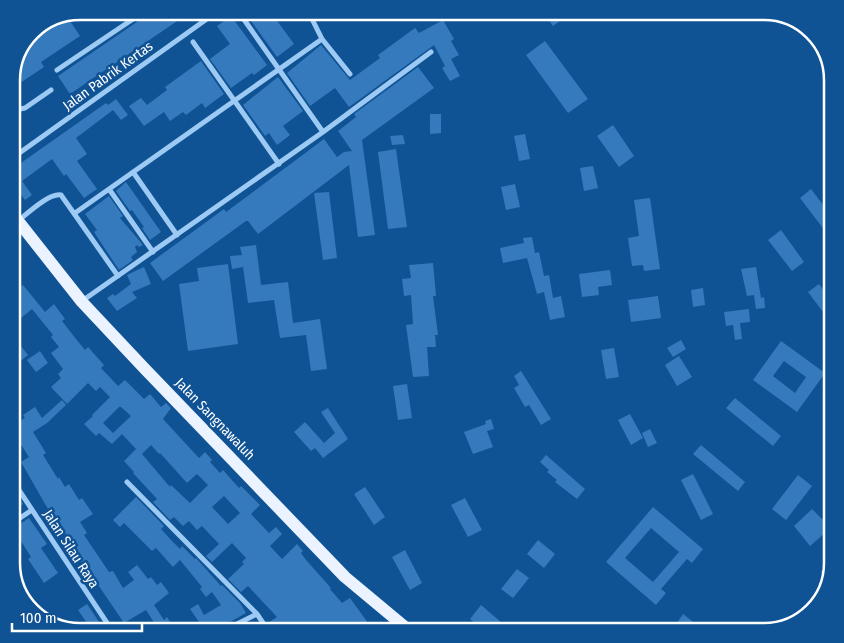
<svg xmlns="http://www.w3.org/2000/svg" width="844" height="643" viewBox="0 0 844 643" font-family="'Fira Sans Condensed',sans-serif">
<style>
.building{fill:#347abc;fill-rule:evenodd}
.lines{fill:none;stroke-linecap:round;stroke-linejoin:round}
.street{stroke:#9dcaf4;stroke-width:5}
.primary{stroke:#eaf3ff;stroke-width:12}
.labels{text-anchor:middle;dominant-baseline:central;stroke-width:5;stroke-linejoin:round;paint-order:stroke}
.street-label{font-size:14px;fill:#fff;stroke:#105394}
.rim{fill:none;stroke:#fff;stroke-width:2.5}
</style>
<rect width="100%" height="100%" fill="#105394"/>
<!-- building -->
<path class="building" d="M153,11H192L70,94L58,76Z
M244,11H270L294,44L277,57Z
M553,11H559L564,18L553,26L546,16Z
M231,16L267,65L254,75L252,73L231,88L210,59L230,44L217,26Z
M61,18L63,21L68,18L80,36L41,62L44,67L17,85L11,76L35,29Z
M443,20L454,39L451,41L459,55L451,59L460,76L450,81L442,68L445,66L434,45L349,107L335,88L310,106L287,73L321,45L350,80L380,58L378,55L415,28L419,33Z
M545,41L588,99L568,113L526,55Z
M201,61L224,94L205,108L202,103L186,115L183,112L170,121L164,112L144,126L129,106L141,98L147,105L167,90L165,87Z
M418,67L434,88L362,140L375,235L358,237L349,165L258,234L248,221H246L163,281L150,263L224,209L226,212L324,139L337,157L344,152L352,151L338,131L356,117L354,114Z
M278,77L303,111L283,126L290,135L277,145L269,133L265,136L243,105Z
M116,99L128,115L121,120L113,110L76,138L87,154L77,161L97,189L84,198L66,174L64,176L52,159L22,181L32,195L25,200L11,182V170L106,103L108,105Z
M430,114H441V133L430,134Z
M613,125L634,156L619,167L597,136Z
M525,134L530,159L519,161L514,136Z
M403,135L405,144L392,145L390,136Z
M396,149L407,227L388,229L378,152Z
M593,166L598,188L584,191L580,168Z
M126,182L161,232L150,240L142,228L144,227L132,210L130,211L116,191Z
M515,184L520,207L506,210L501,187Z
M811,189L833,218V225L825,231L800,198Z
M329,192L337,258L323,260L314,193Z
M109,196L123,216L120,218L143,245L139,247L137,245L135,247L137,252L131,257L133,260L119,270L94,232L97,230L85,214Z
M650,198L660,269L644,271L643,265L632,266L628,238L639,236L634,200Z
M781,230L804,262L792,271L768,240Z
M532,237L535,253L539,252L544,276L549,275L553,298L561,296L565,317L550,320L544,292L537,294L527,258L503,263L500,248L524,243L523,238Z
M256,245L261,285L288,282L293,323L320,319L327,369L311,371L306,335L280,338L274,300L248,303L243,267L232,269L230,256L242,255L240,247Z
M433,263L436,296H433L438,335H435L436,347H427L429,376L413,377L406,325L413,324L411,295L404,296L402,279L411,278L409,265Z
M228,264L238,344L188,351L179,284L199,281L197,268Z
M144,267L151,284L132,292L137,298L117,311L107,298L113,294L115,296L131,284L127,275Z
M756,267L761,298L764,297L765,308L756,309L754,295L747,296L741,269Z
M610,270L612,285L598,287L599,295L582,297L579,274Z
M819,284L833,303V317L829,320L808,292Z
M23,285L45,312L54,304L65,319L62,321L76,339L85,350L88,347L104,365L101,368L118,386L125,380L144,399L150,394L161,407L166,403L171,408L163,419L199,458L205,452L212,460L210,462L220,473L223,470L239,488L241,486L260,505L251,514L269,533L276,527L282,534L270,546L282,559L297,544L303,551L301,553L306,560L331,588L330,589L342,603L350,598L371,627L363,632H273L268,623L277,617L248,586L241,592L228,579L244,564L242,562L246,558L232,543L212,562L206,556L219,544L202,526L197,530L189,521L183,526L174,517L170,520L153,502L157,499L133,473L134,472L124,461L136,449L122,434L112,444L99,433L96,436L84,424L93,416L92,415L110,397L100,387L96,391L88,383L67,404L51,387L61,378L58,374L63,369L51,353L59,347L51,337L53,335L32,309L21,318L11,305V294ZM119,407H121L131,416L113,433L103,423ZM151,445L159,454L160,453L187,483L197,474L208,485L190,503L171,485L170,487L142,454ZM224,496L240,513L228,524L212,507Z
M703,288L705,305L693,307L691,290Z
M658,296L661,318L631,322L628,300Z
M749,309L750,322L740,323L742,339L735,340L733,325L726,326L724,312Z
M11,334L28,355L17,364L11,357Z
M681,340L686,349L673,357L667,348Z
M781,341L825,373L797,412L753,380ZM784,361L806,377L795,393L773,376Z
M614,348L619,377L606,379L601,350Z
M40,351L48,363L36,372L27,360Z
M679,356L692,377L677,386L665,365Z
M521,371L551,419L541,425L529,405L525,407L514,388L519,385L514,376Z
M407,384L412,418L398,420L393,386Z
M735,398L781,436L773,446L726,408Z
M62,400L66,405L47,423L33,432L46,453L43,455L58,479L59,477L65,487L69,484L79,500L82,498L93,514L80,522L87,533L84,535L109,572L113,571L123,588L134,580L128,572L137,565L148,579L151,577L157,585L161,582L169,593L154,605L164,620L167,617L176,632H142L155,624L146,610L124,623L88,570L87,571L71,546L72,544L65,533L57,522L56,523L21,462L29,457L16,437L11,440V426L25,418L23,415L35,407L42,418Z
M328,408L348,439L323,458L315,448L311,451L294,432L305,422L324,443L335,433L321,412Z
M630,414L643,438L631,445L618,420Z
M491,419L494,429L487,431L493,447L473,454L464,432L486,424L485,421Z
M650,429L657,443L648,447L642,433Z
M701,445L745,482L738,491L693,454Z
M546,455L585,489L577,499L555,482L557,480L547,472L549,470L540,462Z
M693,474L713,514L701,520L681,480Z
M798,475L812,486L786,520L772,509Z
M11,487L23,504L14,510L11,506Z
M365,487L385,517L374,525L354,494Z
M136,497L164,526L161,529L172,541L180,549L182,546L195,559L196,558L221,586L222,585L240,603L246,613L230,622L229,621L213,632H184L199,622L190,609L198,604L204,615L221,605L212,592L206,597L200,589L202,587L180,560L173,567L156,548L152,551L124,523L120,527L113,520Z
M465,498L482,530L468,537L451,505Z
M653,507L703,549L692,563L687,559L661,589L666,593L656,605L606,562ZM651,528L679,552L653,582L625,558Z
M812,509L822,519L833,510V526L810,546L794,526Z
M29,518L47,544L41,548L58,573L44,583L28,559L31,557L21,541L11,547V530Z
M538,540L555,554L544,568L527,554Z
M405,550L422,583L410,590L392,557Z
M517,569L529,578L513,598L501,589Z
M831,569L829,574L825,586L821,571Z
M28,594L47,614L43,619L38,617L26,595Z
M87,604L106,632H93L78,610Z
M481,605L502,623L495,632H485L470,619Z
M683,614L706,632H671Z
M257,622L264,632H236Z"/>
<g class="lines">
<!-- street -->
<path class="street" d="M238,11L323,132
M322,39L350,74
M193,42L279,164
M57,70L145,11
M11,107L15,110L25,108L51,90
M11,159L218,11
M133,172L177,235
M109,189L153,252
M75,213L322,39L308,11
M18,221C28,213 49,193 61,195L118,276
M82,301L323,132L431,52
M11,478L113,632
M127,482L257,614L269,632
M11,524L32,510
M221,632L257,614"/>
<!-- primary -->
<path class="primary" d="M11,212L82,302L144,368L345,577L411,632"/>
</g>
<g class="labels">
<!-- street labels -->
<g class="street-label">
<text transform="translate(108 76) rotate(-36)">Jalan Pabrik Kertas</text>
<text transform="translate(215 419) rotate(46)">Jalan Sangnawaluh</text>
<text transform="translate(71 549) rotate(57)">Jalan Silau Raya</text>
</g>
</g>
<!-- crop -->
<path d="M0 0H844V643H0ZM80 20H764A60 60 0 0 1 824 80V563A60 60 0 0 1 764 623H80A60 60 0 0 1 20 563V80A60 60 0 0 1 80 20Z" fill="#105394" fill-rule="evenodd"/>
<path class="rim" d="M80 20H764A60 60 0 0 1 824 80V563A60 60 0 0 1 764 623H80A60 60 0 0 1 20 563V80A60 60 0 0 1 80 20Z"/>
<!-- scale -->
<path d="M12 623v8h130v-8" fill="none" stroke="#ffffff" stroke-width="2.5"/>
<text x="20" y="623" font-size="15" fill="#ffffff" stroke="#105394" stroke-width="4" paint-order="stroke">100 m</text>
</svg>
